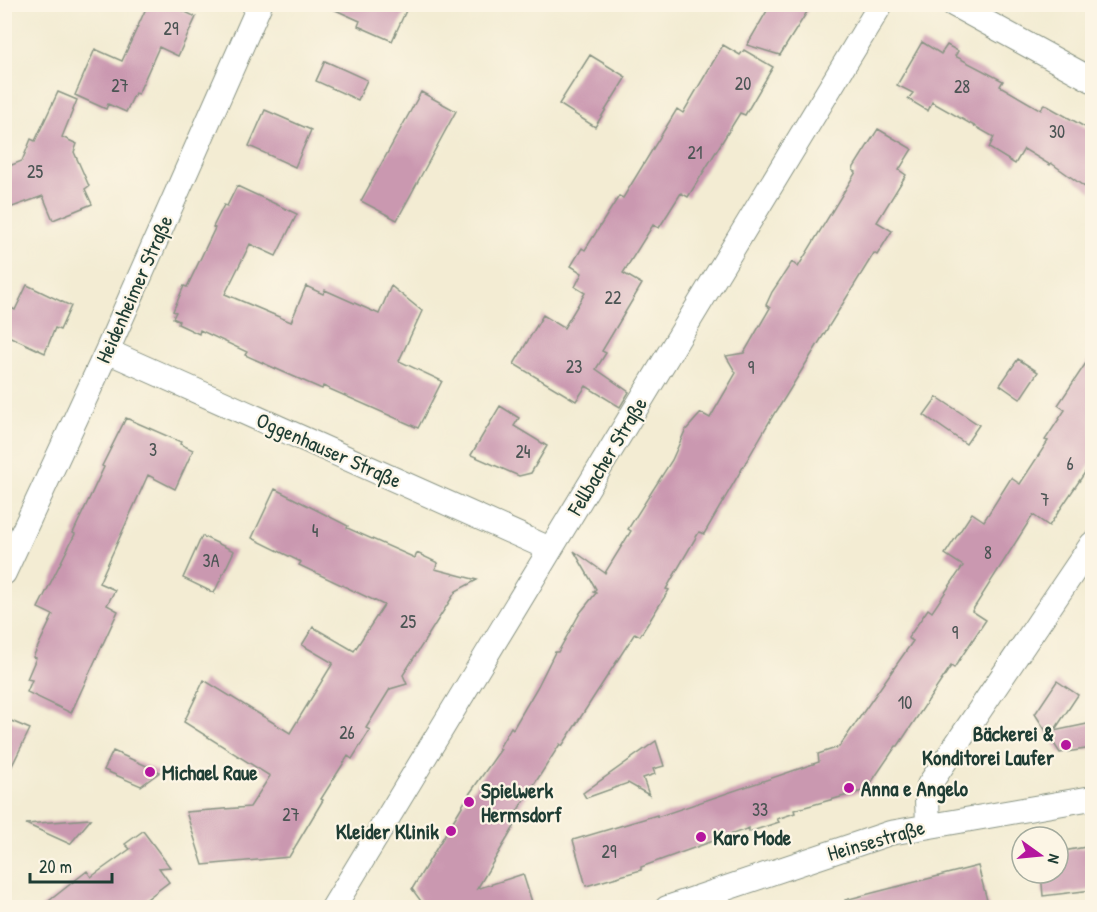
<svg xmlns="http://www.w3.org/2000/svg" width="1097" height="912" viewBox="0 0 1097 912" font-family="'Patrick Hand',sans-serif">
<style>
.building{fill:#ca98b0}
.lines{fill:none;stroke-linecap:round;stroke-linejoin:round}
.street-casing{stroke:#899484;stroke-width:26}
.street{stroke:#fff;stroke-width:24}
.poi-dot{fill:#b5179e;stroke:#fcf5e5;stroke-width:2}
.labels{text-anchor:middle;dominant-baseline:central;stroke-width:4.5;stroke-linejoin:round;paint-order:stroke}
.number-label{font-size:18px;fill:#4a5453}
.street-label{font-size:21px;fill:#1f3d34;stroke:#fcf5e5}
.poi-label{font-size:21px;font-weight:bold;fill:#1f3d34;stroke:#fcf5e5;text-anchor:start}
</style>
<rect width="100%" height="100%" fill="#fcf5e5"/>
<filter id="ink" filterUnits="userSpaceOnUse"><feTurbulence type="fractalNoise" baseFrequency=".0167" numOctaves="2"/><feDisplacementMap in="SourceGraphic" scale="12" xChannelSelector="R" yChannelSelector="G"/><feConvolveMatrix kernelMatrix="1 2 1 2 8 2 1 2 1" color-interpolation-filters="sRGB"/></filter>
<filter id="wash" filterUnits="userSpaceOnUse"><feTurbulence type="fractalNoise" baseFrequency=".008" numOctaves="4" result="noise"/><feDisplacementMap in="SourceGraphic" scale="24" xChannelSelector="R" yChannelSelector="G"/><feGaussianBlur stdDeviation="1.35" result="paint"/><feColorMatrix in="noise" values="0 0 0 0 0 0 0 0 0 0 0 0 0 0 0 0 0 1.4 0 .05"/><feComposite in="paint" operator="in"/></filter>
<g filter="url(#wash)">
<rect width="100%" height="100%" fill="#f3ecd3"/>
<g id="blocks">
<!-- building -->
<path class="building" d="M148,4H169L196,17L178,56L159,47L138,94L135,93L126,112L108,104L106,109L75,95L95,49L122,61Z
M322,4H409L392,41L358,26L360,21Z
M771,4H812L780,55L747,45Z
M922,42L941,54L947,45L958,51L955,56L1003,81L1000,86L1041,110L1044,104L1092,131V192L1051,163L1050,165L1024,149L1015,164L989,148L994,137L932,102L928,111L908,99L913,93L897,85Z
M723,45L740,55L744,50L773,67L745,115L740,113L688,197L681,193L659,228L653,225L623,273L642,284L602,351L606,353L596,369L629,392L620,407L586,386L576,401L514,364L543,315L564,328L585,293L575,287L582,273L571,266L582,248L585,250L619,196L623,198L677,109L683,113Z
M590,55L626,77L595,127L559,104Z
M325,61L367,80L358,100L316,81Z
M58,92L77,100L62,137L77,144L74,152L89,186L85,189L92,204L53,220L43,196L4,210V168L22,161L31,139L35,141Z
M421,92L456,111L397,220L361,201Z
M265,110L311,130L295,167L249,146Z
M878,129L912,149L899,170L906,175L877,222L892,231L877,255L874,253L776,412H775L704,534L699,532L666,589L669,590L640,636L635,633L562,746L560,744L512,819L517,822L477,889L523,874L532,902L517,908H426L412,889L470,793L501,749L499,748L511,727L513,729L538,686L555,652H558L580,613L596,593L593,592L596,589L574,551L605,573L631,531L628,529L672,460L685,431L701,413L710,418L736,373L726,356L744,353L770,308L766,305L772,292L792,262L798,267L856,172L853,170L854,167Z
M237,186L297,214L276,256L250,244L225,294L291,322L306,286L323,294L325,290L379,314L391,286L422,311L399,361L442,381L418,428L323,386L322,389L281,371L245,355L247,352L200,330L199,334L178,324L179,321L173,318L176,312L173,311L184,286L187,287L215,228L213,227L224,205L227,206Z
M27,285L71,306L60,330L55,328L45,353L4,334V324L11,308L15,310Z
M1092,354V462L1049,526L1033,515L972,611L986,620L954,668L951,666L898,746H896L866,790L794,810L795,813L777,819L779,822L749,832V828L641,867V870L586,886L573,840L657,815V817L819,762L818,754L839,747L913,641L908,638L928,609L932,612L963,566L945,554L972,513L984,521L1011,478L1020,484L1048,441L1045,440L1065,410L1058,405Z
M1018,359L1038,372L1020,399L1000,385Z
M937,397L979,425L966,444L924,415Z
M500,406L519,418L514,426L547,446L531,473L519,476L471,455Z
M126,418L181,442L180,444L193,450L175,489L148,475L99,583L115,590L107,605L118,611L71,713L27,692L32,680L27,679L36,658L33,657L53,615L38,608L75,534L73,533L104,467L102,466Z
M275,489L348,526L347,528L415,558L417,553L438,563L435,569L477,580L456,591L403,675L407,684L390,689L366,728L370,730L352,759L348,756L321,799L323,800L289,857L203,865L186,812L250,807L270,776L184,722L204,680L290,733L333,663L302,645L313,627L354,651L384,605L299,565L301,562L252,538Z
M202,536L234,551L214,593L183,578Z
M1057,681L1078,695L1054,731L1092,723V748L1060,753L1035,714Z
M4,718L30,729L4,782Z
M656,741L664,766L653,769L655,774L643,778L649,795L628,783L586,798L583,793Z
M113,751L160,772L141,786L104,770Z
M91,819L70,844L26,824Z
M143,831L170,867L159,868L169,882L135,908H40L87,871L91,877L130,849L125,844Z
M1092,846V890L1043,896L1041,873H1058V852Z
M978,866L989,908H846L845,900Z"/>
</g>
</g>
<g filter="url(#ink)">
<use href="#blocks" fill-opacity="0" stroke="#899484" stroke-width="1.5"/>
<g class="lines">
<defs>
<path id="street" d="M953,4L1092,80
M107,351L550,549
M4,573L107,351L260,4
M928,825L927,799L929,785L1092,544
M333,908L881,4
M667,908L890,833L1092,798"/>
</defs>
<!-- street casing -->
<use href="#street" class="street-casing"/>
<!-- street -->
<use href="#street" class="street"/>
</g>
</g>
<!-- markers -->
<g class="poi-dot">
<circle cx="1066" cy="745" r="6"/>
<circle cx="150" cy="772" r="6"/>
<circle cx="849" cy="788" r="6"/>
<circle cx="469" cy="802" r="6"/>
<circle cx="451" cy="831" r="6"/>
<circle cx="701" cy="837" r="6"/>
</g>
<g class="labels">
<!-- number labels -->
<g class="number-label">
<text x="171" y="28">29</text>
<text x="743" y="83">20</text>
<text x="120" y="85">27</text>
<text x="962" y="86">28</text>
<text x="1057" y="131">30</text>
<text x="695" y="152">21</text>
<text x="35" y="171">25</text>
<text x="613" y="297">22</text>
<text x="574" y="366">23</text>
<text x="751" y="367">9</text>
<text x="153" y="449">3</text>
<text x="523" y="451">24</text>
<text x="1070" y="463">6</text>
<text x="1045" y="499">7</text>
<text x="315" y="530">4</text>
<text x="988" y="552">8</text>
<text x="211" y="560">3A</text>
<text x="408" y="621">25</text>
<text x="955" y="632">9</text>
<text x="905" y="702">10</text>
<text x="347" y="732">26</text>
<text x="760" y="809">33</text>
<text x="291" y="814">27</text>
<text x="609" y="851">29</text>
</g>
<!-- street labels -->
<g class="street-label">
<text transform="translate(134 289) rotate(-66)">Heidenheimer Straße</text>
<text transform="translate(329 450) rotate(24)">Oggenhauser Straße</text>
<text transform="translate(607 456) rotate(-59)">Fellbacher Straße</text>
<text transform="translate(876 840) rotate(-16)">Heinsestraße</text>
</g>
<!-- poi labels -->
<g class="poi-label">
<text x="1054" y="733" text-anchor="end">Bäckerei &amp;<tspan x="1054" dy="24">Konditorei Laufer</tspan></text>
<text x="162" y="772">Michael Raue</text>
<text x="861" y="788">Anna e Angelo</text>
<text x="481" y="790">Spielwerk<tspan x="481" dy="24">Hermsdorf</tspan></text>
<text x="439" y="831" text-anchor="end">Kleider Klinik</text>
<text x="713" y="837">Karo Mode</text>
</g>
</g>
<!-- margin -->
<rect width="1097" height="912" fill="none" stroke="#fcf5e5" stroke-width="24"/>
<!-- north arrow -->
<g transform="translate(1040 855) rotate(105)"><circle r="28" fill="#fcf5e5" stroke="#a4ab9e" stroke-width="1.5"/>
<path d="M0-4.5L10 22L0 15L-10 22Z" fill="#b5179e"/>
<text y="-9" font-size="16" font-weight="bold" text-anchor="middle" fill="#1f3d34">N</text>
</g>
<!-- scale -->
<path d="M30 873v9h82v-9" fill="none" stroke="#1f3d34" stroke-width="3"/>
<text x="39" y="873" font-size="18" fill="#1f3d34" stroke="#fcf5e5" stroke-width="4.5" paint-order="stroke">20 m</text>
</svg>
